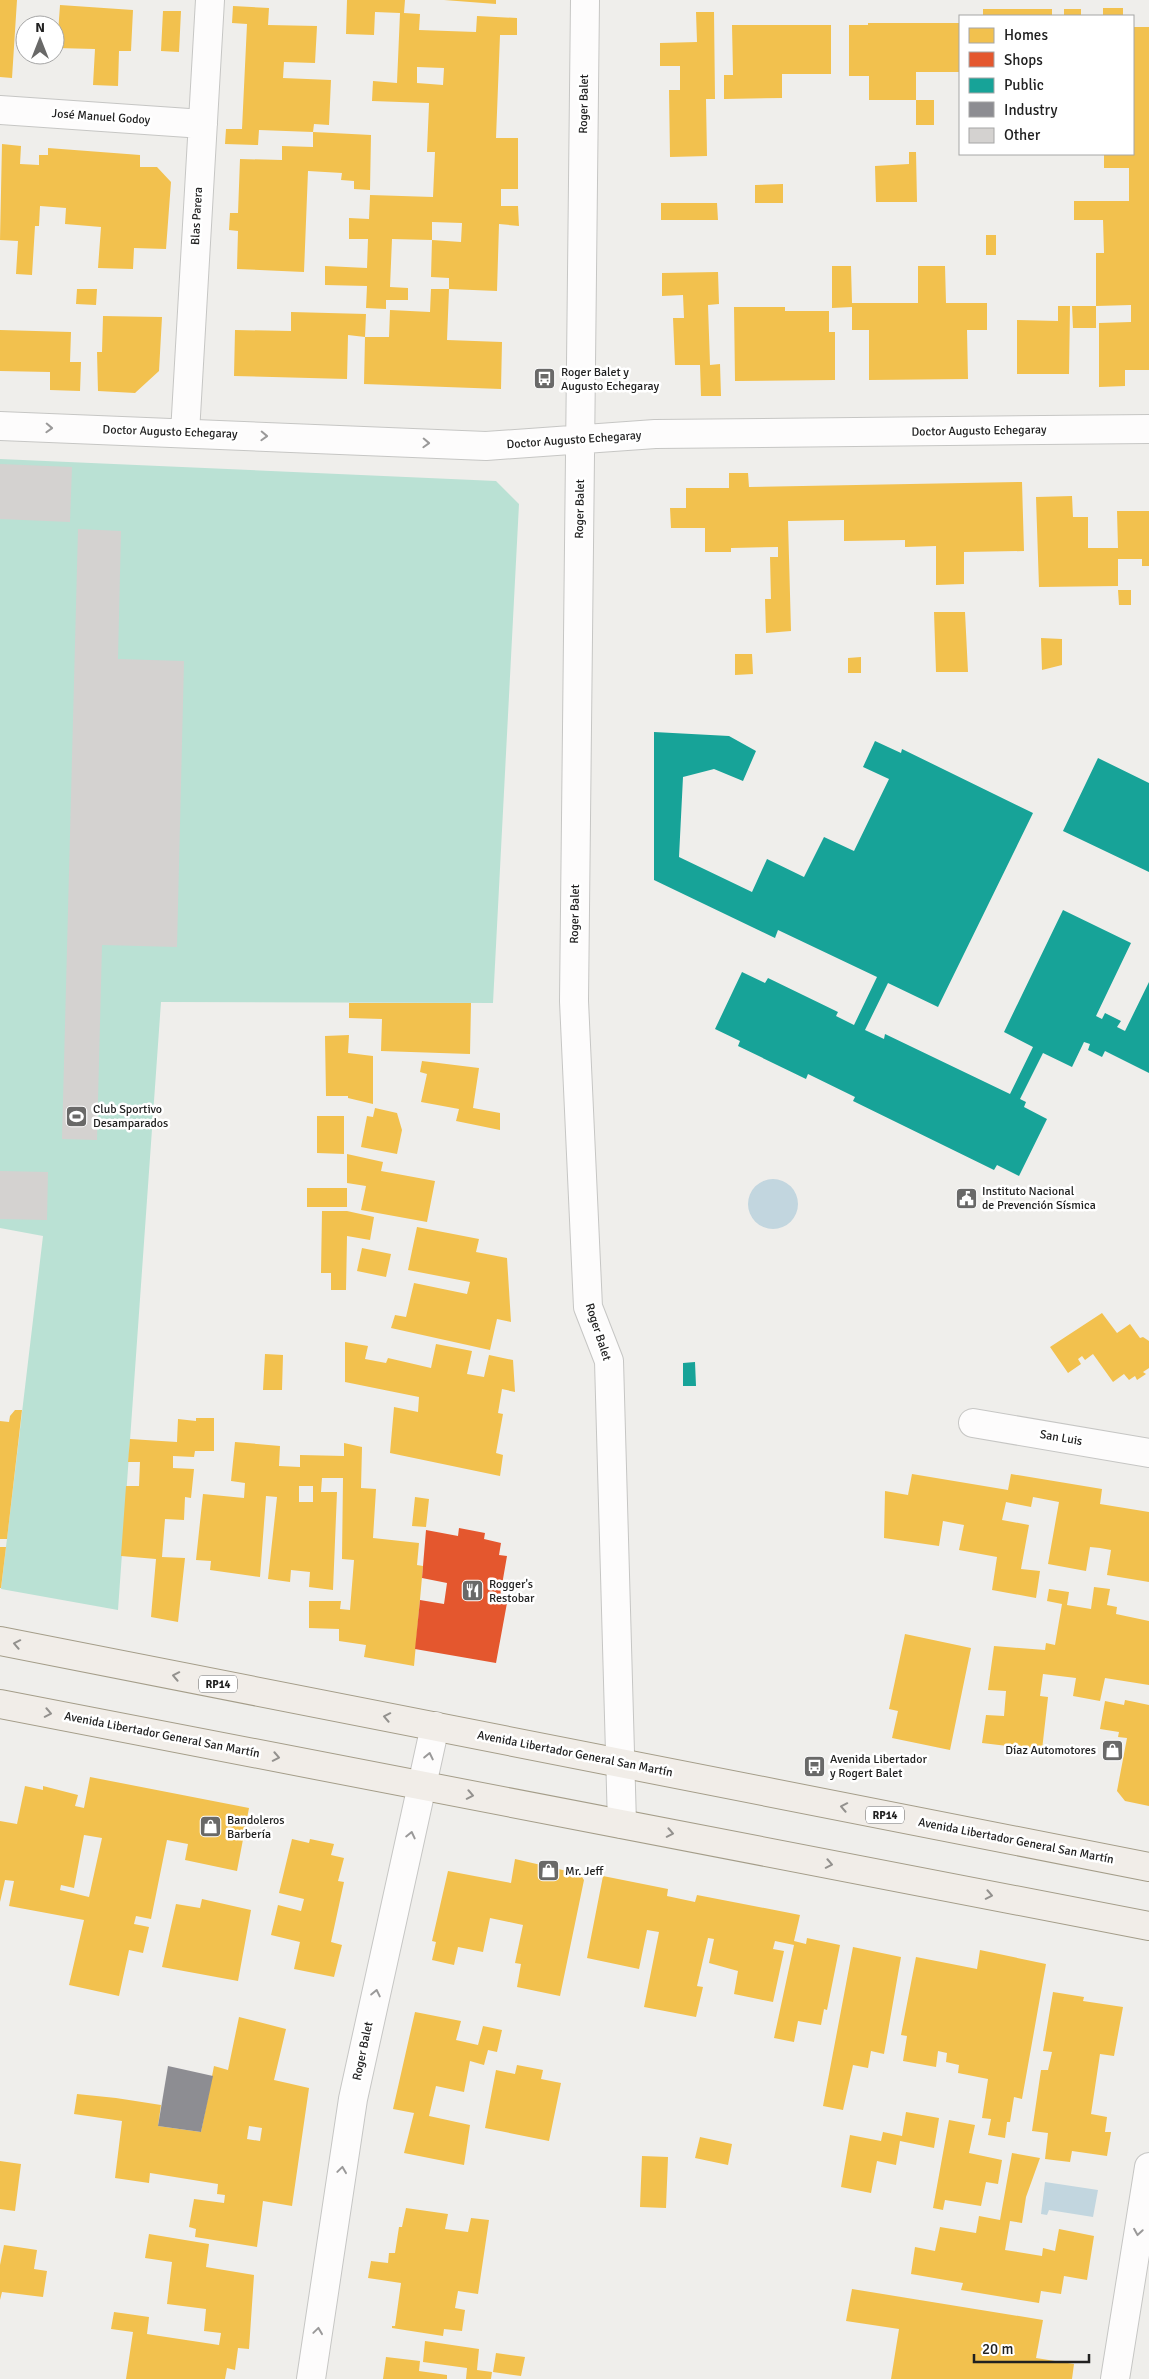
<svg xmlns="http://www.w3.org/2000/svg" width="1149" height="2379" viewBox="0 0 1149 2379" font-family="Signika,sans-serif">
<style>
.pitch{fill:#bae1d4}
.water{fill:#c2d6df}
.homes{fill:#f2c14e;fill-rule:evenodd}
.shops{fill:#e4572e}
.public{fill:#17a398}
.industry{fill:#8d8d92}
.building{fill:#d4d2d0}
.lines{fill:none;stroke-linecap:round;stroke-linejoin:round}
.street-casing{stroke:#c6c6c4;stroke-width:30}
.primary-casing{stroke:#a49d89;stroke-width:30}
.street{stroke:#fdfcfc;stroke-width:28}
.primary{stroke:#f1ede8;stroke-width:28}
.oneway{stroke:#9a9999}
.oneway2{stroke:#93918e}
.labels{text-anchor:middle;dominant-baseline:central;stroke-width:5;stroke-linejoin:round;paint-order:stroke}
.shield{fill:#fff;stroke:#646464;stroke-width:1}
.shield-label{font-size:11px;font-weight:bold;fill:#212121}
.street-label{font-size:12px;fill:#212121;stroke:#fff}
.poi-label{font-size:12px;fill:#212121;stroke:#fff;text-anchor:start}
</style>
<rect width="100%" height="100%" fill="#efeeeb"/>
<!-- pitch -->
<path class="pitch" d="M0,459L496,481L519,504L493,1003L161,1002L118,1610L1,1589L43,1236L0,1228Z"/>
<!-- water -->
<path class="water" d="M748 1204a25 25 0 1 1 50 0a25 25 0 1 1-50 0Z
M1045,2182L1098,2190L1093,2217L1049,2210L1047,2215L1041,2214Z"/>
<!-- homes -->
<path class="homes" d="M0,0H17L12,78L0,77Z
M347,0H405L404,13L420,14L419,30L476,32L477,16L517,18V35H500L496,138H518V189H501V206H518L519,226L499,224L497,291L449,289V278L431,277L432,240L461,242L462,223L432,222V240L392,239L390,287L408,288V300H386V309L366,308L367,286L325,285V266L367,268L368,239H349V218L369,219L370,195L433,197L435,152H427L429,103L372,101L373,81L397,83L400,13L375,12L374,35L346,34ZM417,67L444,68L443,85L417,83Z
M444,0H496V4Z
M60,5L133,10L131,51H119L118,86L93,85L95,49L57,48Z
M233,6L269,8L268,25L317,26L315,63L284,62L283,78L331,80L329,125L314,124L313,132L259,130L258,145L225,144L226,129H242L247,24L232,23Z
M1103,8H1123V16H1103Z
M983,9H1052V16H983Z
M1064,9H1081V16H1064Z
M163,11H181L179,52L161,51Z
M696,12H714L715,99H706L707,156L670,157L669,90H680V66H660V43L697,42Z
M868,23H960V72H916V100H869V76H849V25H868Z
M732,25H831V74H782V98L724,99V75H733Z
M1133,27H1149V370H1125V386L1099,387V323L1131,322V305L1096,306V253H1104L1103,220H1074V201H1129V168H1104V154H1133Z
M916,100H934V125H916Z
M313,132L371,135L370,190L354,189V181L341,180L342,173L308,171L304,272L237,269L238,231L229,230L230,213H238L240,159L282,160V146L313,147Z
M2,144L21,146L20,164L39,165V155H48V148L140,155V167H157L171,182L166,249L134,248L133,269L98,268L101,227L65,224L66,208L40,206L39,226H35L32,275L16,274L18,241L0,240Z
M909,152H916L917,202H876L875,166L909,164Z
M783,184V203H755V185Z
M661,203H717L718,220H661Z
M986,235H996V255H986Z
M832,266H851L852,303H918V266H945L946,303H987V330H967L968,379L869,380V330H852V307L832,308Z
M718,272L719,304L708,305L710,365L720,364L721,396H701L700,365H675L673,318H684L683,295L662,296V273Z
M77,289H97L96,305L76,304Z
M431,289H449L447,340L502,342L501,389L364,384L365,337H389L390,310L430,312Z
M1058,306H1070L1069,374H1017V320L1058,321Z
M1072,306H1096V328H1073Z
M734,307H785V311H829V332H835V380L735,381Z
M291,312L366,314L365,337L348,335L347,379L234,376L235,330L291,331Z
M103,316L162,317L159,371L135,393L98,391L97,352H102Z
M0,330L71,332L70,362H81L80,391L50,390V372L0,371Z
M729,473H748L749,487L1022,482L1024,551L964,552V584L936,585V546L905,547V540L844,541V520L788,521L791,631L766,633L765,599H771L770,557H778V547L731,548V552H705V528H671L670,508H686V488H729Z
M1072,496L1073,517H1088V548H1118L1117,511H1149V566H1142V559H1118V586L1039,587L1036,497Z
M1118,590H1131V605H1119Z
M934,612H965L968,672H936Z
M1041,638L1062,639V665L1042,670Z
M735,654H752L753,674L735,675Z
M861,657V673H848V658Z
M349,1003H471L470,1054L381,1051L382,1019L349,1018Z
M349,1035L348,1053L373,1056V1104L348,1098V1096H326L325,1036Z
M422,1061L479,1068L473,1108L500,1113V1130L456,1121L459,1109L421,1102L427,1074L420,1072Z
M375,1108L397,1113L402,1130L397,1154L361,1147L367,1116L373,1117Z
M317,1116H344V1154L317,1153Z
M347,1154L383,1162L381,1171L435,1181L427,1222L361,1210L366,1186L347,1183Z
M307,1188H347V1207H307Z
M322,1211H347L374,1217L370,1240L347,1236L346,1290H331V1273H321Z
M417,1227L479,1239L476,1252L507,1258L511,1322L497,1319L490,1350L391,1328L395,1315L406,1317L414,1283L467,1294L470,1282L408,1270Z
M362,1248L391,1254L386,1277L357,1271Z
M1102,1313L1117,1333L1130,1324L1140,1338L1143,1337L1149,1341V1368L1143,1372L1146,1374L1137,1380L1135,1376L1129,1380L1124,1374L1113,1382L1093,1354L1085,1360L1082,1356L1078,1359L1081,1364L1068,1373L1050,1347Z
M345,1342L368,1346L365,1359L386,1363L388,1358L431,1368L436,1344L472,1351L467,1374L484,1377L489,1355L513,1360L515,1392L502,1389L498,1413L503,1414L496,1453L503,1455L500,1476L390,1453L394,1407L418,1412L419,1397L345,1382Z
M265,1354L283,1355L282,1390H263Z
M15,1410H22L7,1539H0V1421L9,1422L10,1416Z
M196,1418H214V1451H195L194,1457L173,1456V1468L194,1469L191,1498L185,1497L184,1520L165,1519L162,1557L185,1558L178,1622L151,1617L156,1559L121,1556L126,1486H139L140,1462H128L130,1439L177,1442L178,1419L196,1421Z
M235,1442L280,1446L279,1466L300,1467V1455L344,1456V1443L362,1447L361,1488L376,1489L373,1538L419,1543L417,1565L423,1566L414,1666L364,1657L366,1645L339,1641V1629L309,1628V1601H341L340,1609L350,1610L354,1560L342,1559L343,1478H322L321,1492H337L333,1590L309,1587L310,1572L291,1570L290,1582L268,1579L277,1497L266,1496L260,1577L210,1570L211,1561L196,1560L203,1494L244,1498L245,1483L231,1481ZM299,1486H313V1502H299Z
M912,1474L1008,1490L1011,1474L1102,1489L1100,1504L1149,1512V1582L1107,1575L1111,1550L1100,1548L1090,1547L1086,1571L1048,1564L1059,1502L1033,1497L1031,1507L1006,1502L1002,1520L1029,1525L1021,1569L1040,1571L1036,1598L992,1590L997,1557L959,1550L964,1525L943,1521L939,1546L884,1538L885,1491L908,1495Z
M415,1497L429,1499L426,1527L412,1526Z
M0,1547H6L1,1588H0Z
M1094,1587L1110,1589L1107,1605L1117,1607L1116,1614L1149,1621V1685L1105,1678L1100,1701L1073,1696L1076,1678L1043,1674L1040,1696L1048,1697L1042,1750L982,1743L986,1715L1004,1716L1006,1691L988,1690L994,1646L1045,1650L1046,1643L1055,1645L1062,1604L1047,1601L1049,1589L1069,1592L1067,1605L1091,1609Z
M905,1634L971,1648L950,1750L892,1738L898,1711L889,1709Z
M1125,1700L1149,1705V1806L1125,1801L1117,1791L1127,1738L1118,1737L1119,1732L1100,1729L1105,1701L1124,1705Z
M90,1777L249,1808L237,1871L185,1860L188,1844L167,1840L151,1919L136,1916L134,1924L149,1927L143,1953L129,1950L119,1996L69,1985L84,1920L9,1906L14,1881L5,1880L0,1902V1821L17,1824L25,1786L43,1790V1786L78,1795L75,1806L84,1808ZM84,1835L102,1838L89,1897L60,1890L61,1885L74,1888Z
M292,1839L309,1843L310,1839L334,1844L331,1855L344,1858L338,1881L344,1882L331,1942L342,1945L334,1977L294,1969L300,1942L271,1935L278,1905L301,1911L304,1899L279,1893Z
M515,1859L580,1874L584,1880L560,1996L517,1987L521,1964L515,1963L523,1925L490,1918L483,1952L458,1947L454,1965L432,1960L436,1942L432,1941L448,1871L511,1883Z
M603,1876L668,1889L667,1896L695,1902L697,1895L800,1915L794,1941L806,1944L807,1938L840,1945L827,2010L824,2009L821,2025L798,2021L794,2042L774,2038L794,1945L775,1941L773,1949L784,1951L773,2002L734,1994L738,1971L709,1963L714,1939L708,1938L697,1986L703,1987L696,2017L644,2007L659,1932L647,1930L639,1969L587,1958Z
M202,1899L251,1910L238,1981L162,1967L176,1904L200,1908Z
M853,1947L901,1957L884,2054L871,2051L868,2068L853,2065L843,2110L823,2106Z
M980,1950L1046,1964L1022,2099L1014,2097L1010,2122H1007L1005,2138L988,2135L991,2119L982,2118L988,2079L958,2073L959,2065L946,2062L947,2053L938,2051L936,2067L903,2061L907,2036L901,2035L916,1957L977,1969Z
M1053,1992L1084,1997L1083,2001L1123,2007L1114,2056L1100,2054L1091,2114L1107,2117L1105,2132H1111L1107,2156L1072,2151L1070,2162L1045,2159L1048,2133L1032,2131L1041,2070H1048L1052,2052L1043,2051Z
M415,2012L461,2021L456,2040L478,2045L483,2026L502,2030L497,2052L488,2050L484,2065L470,2061L464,2092L436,2086L429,2116L470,2125L464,2165L404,2153L414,2113L393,2109Z
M239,2017L286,2029L274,2080L309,2088L292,2206L263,2201L257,2247L195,2237L196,2229L189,2227L194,2199L224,2203L225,2195L217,2194L218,2184L150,2173L149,2183L115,2178L122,2121L74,2114L77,2094L116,2098L161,2105L158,2126L201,2132L214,2066L228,2070ZM249,2126L262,2128L260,2141L247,2139Z
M517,2065L543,2070L541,2079L561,2083L549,2141L485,2128L496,2070L515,2074Z
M906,2112L939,2118L934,2148L900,2141L896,2165L877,2161L871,2193L841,2187L850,2135L881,2141L883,2132L902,2136Z
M949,2120L975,2125L969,2153L1002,2160L998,2184L986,2182L981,2206L945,2200L943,2210L933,2208Z
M700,2137L732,2144L728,2165L695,2158Z
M1012,2153L1040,2158L1026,2197L1022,2223L1010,2221L1005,2250L1042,2256L1043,2248L1055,2251L1059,2229L1094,2236L1087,2280L1064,2276L1061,2294L1041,2291L1039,2303L961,2290L963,2283L911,2274L915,2247L935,2251L940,2227L976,2233L979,2216L1000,2220Z
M642,2156L668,2157L666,2208L640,2207Z
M0,2161L21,2164L15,2211L0,2209Z
M406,2208L448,2214L445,2229L468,2232L471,2218L489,2220L478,2294L458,2291L455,2308L465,2310L462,2331L444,2329L443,2336L392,2328V2326H395L401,2283L368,2278L371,2261L388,2263L389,2253H395L399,2227H402Z
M149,2234L209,2244L206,2267L254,2275L249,2349L238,2348L235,2370L227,2368L225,2379H126L133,2332L111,2329L114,2312L149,2317L147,2334L153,2335L219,2345L221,2333L204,2331L206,2309L167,2304L172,2262L145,2258Z
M4,2245L37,2250L34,2269L47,2271L43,2297L2,2292L0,2300V2265Z
M852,2289L1043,2320L1036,2358L1074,2364L1072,2379H891L899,2329L846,2321Z
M425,2341L479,2349L477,2370L492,2372L491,2379H466L467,2368L423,2362Z
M496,2353L525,2357L521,2376L493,2372Z
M386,2357L420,2361L419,2371L447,2375V2379H383Z"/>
<!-- shops -->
<path class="shops" d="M459,1528L485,1533L484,1539L501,1543L499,1555L507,1556L499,1602L507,1603L496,1663L415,1649L420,1600L444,1604L447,1583L422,1578L426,1530L458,1536Z"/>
<!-- public -->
<path class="public" d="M654,732L729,736L756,751L743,781L714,769L683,777L679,857L752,892L767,859L804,877L824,837L854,851L889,779L863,767L875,741L901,753L902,749L1033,813L938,1007L888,983L865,1030L884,1039L885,1034L1010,1094L1033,1047L1004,1032L1063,910L1131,943L1096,1016L1102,1019L1105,1013L1121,1021L1117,1027L1125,1031L1149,982V1073L1105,1051L1102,1057L1088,1050L1090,1044L1084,1042L1072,1067L1043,1053L1020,1099L1026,1102L1024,1107L1047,1119L1019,1176L997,1165L994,1170L853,1101L855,1097L808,1074L806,1079L738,1046L740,1041L715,1029L742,972L765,983L768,978L838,1012L836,1016L854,1025L877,977L778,930L775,938L654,880Z
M1098,758L1149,783V872L1063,831Z
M695,1362L696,1386H683V1363Z"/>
<!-- industry -->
<path class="industry" d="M168,2066L213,2076L201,2132L158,2126Z"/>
<!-- building -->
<path class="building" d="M0,464L72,467L70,522L0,519Z
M78,529L121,531L118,659L184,661L177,947L102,945L97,1140L62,1139Z
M0,1171L48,1172L47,1220L0,1219Z"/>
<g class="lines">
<defs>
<path id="street" d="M585,0L574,1001L588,1307L609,1361L622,1824
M0,110L203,124
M0,426L486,446L655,434L1149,429
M185,433L210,0
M973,1423L1149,1453
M311,2379L353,2099L435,1726
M1115,2379L1149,2167"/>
<path id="primary" d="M0,1641L1149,1867
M0,1704L1149,1926"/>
</defs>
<!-- street casing -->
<use href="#street" class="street-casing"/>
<!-- primary casing -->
<use href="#primary" class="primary-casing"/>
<!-- street -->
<use href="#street" class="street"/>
<!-- primary -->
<use href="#primary" class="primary"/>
</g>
<!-- one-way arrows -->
<defs><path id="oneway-chevron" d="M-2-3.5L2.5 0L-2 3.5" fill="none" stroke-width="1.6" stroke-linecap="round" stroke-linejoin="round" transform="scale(1.25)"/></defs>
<g class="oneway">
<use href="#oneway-chevron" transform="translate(49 428) rotate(2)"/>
<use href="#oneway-chevron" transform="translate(264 436) rotate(2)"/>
<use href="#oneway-chevron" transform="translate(426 443) rotate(2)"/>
<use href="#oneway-chevron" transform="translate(429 1756) rotate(-78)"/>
<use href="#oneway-chevron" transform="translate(411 1835) rotate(-77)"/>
<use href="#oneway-chevron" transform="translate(376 1993) rotate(-78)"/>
<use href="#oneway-chevron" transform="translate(342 2170) rotate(-82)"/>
<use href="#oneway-chevron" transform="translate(1138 2232) rotate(99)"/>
<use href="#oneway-chevron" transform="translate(318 2331) rotate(-82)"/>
</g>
<g class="oneway2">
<use href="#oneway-chevron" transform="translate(17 1644) rotate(-169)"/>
<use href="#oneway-chevron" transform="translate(176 1676) rotate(-169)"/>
<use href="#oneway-chevron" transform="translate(48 1713) rotate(11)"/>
<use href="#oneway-chevron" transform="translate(387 1717) rotate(-169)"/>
<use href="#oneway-chevron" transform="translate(276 1757) rotate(11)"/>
<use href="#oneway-chevron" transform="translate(470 1795) rotate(11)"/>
<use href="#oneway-chevron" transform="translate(844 1807) rotate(-169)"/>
<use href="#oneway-chevron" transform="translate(670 1833) rotate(11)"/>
<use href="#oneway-chevron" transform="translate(829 1864) rotate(11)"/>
<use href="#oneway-chevron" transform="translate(989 1895) rotate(11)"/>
</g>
<!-- icons -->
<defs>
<symbol id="bus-square" viewBox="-11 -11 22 22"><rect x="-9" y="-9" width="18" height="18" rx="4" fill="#696968" stroke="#fff"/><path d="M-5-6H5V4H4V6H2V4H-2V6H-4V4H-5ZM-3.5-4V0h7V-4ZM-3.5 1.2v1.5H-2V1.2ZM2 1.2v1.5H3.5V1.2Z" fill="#fff"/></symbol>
<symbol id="stadium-square" viewBox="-11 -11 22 22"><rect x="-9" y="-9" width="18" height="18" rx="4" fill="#696968" stroke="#fff"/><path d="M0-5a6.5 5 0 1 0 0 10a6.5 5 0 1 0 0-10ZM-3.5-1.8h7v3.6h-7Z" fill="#fff"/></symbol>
<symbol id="civic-square" viewBox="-11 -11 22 22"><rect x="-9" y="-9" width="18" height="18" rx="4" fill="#696968" stroke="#fff"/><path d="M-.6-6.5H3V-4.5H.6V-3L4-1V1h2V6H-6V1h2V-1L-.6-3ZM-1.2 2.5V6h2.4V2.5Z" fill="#fff"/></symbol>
<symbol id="restaurant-square" viewBox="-11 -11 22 22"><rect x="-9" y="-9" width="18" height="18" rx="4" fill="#696968" stroke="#fff"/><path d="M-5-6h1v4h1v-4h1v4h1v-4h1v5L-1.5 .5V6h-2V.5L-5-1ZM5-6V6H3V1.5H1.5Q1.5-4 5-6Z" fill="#fff"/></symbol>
<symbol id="shop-square" viewBox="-11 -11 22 22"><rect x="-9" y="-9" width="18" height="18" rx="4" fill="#696968" stroke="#fff"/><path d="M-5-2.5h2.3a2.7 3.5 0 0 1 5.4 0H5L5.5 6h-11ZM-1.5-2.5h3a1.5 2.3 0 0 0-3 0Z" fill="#fff"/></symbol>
</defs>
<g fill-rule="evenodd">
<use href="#bus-square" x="532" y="366" width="25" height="25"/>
<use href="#stadium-square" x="64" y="1104" width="25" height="25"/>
<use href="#civic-square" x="954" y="1186" width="25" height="25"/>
<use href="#restaurant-square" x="460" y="1578" width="25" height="25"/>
<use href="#shop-square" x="1100" y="1738" width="25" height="25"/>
<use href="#bus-square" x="802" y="1754" width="25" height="25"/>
<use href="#shop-square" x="198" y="1814" width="25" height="25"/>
<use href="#shop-square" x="536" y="1858" width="25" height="25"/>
</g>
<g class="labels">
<!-- shield labels -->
<g class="shield">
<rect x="199" y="1675.5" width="38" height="17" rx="4"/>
<rect x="866" y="1806.5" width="38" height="17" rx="4"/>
</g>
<g class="shield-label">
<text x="218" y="1684">RP14</text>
<text x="885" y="1815">RP14</text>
</g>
<!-- street labels -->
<g class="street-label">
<text transform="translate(584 104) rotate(-89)">Roger Balet</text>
<text transform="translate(101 117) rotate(4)">José Manuel Godoy</text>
<text transform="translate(197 216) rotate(-87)">Blas Parera</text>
<text transform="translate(979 431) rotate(-1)">Doctor Augusto Echegaray</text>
<text transform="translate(170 432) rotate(2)">Doctor Augusto Echegaray</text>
<text transform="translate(574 440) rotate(-4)">Doctor Augusto Echegaray</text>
<text transform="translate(580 509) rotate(-89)">Roger Balet</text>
<text transform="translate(575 914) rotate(-89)">Roger Balet</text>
<text transform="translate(598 1332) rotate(72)">Roger Balet</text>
<text transform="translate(1061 1438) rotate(10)">San Luis</text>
<text transform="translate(162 1735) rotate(11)">Avenida Libertador General San Martín</text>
<text transform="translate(575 1754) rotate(11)">Avenida Libertador General San Martín</text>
<text transform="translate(1016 1841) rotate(11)">Avenida Libertador General San Martín</text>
<text transform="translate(363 2051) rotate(-78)">Roger Balet</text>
</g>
<!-- poi labels -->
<g class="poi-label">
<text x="561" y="372">Roger Balet y<tspan x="561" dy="14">Augusto Echegaray</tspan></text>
<text x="93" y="1109">Club Sportivo<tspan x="93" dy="14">Desamparados</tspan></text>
<text x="982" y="1191">Instituto Nacional<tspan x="982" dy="14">de Prevención Sísmica</tspan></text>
<text x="489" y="1584">Rogger's<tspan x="489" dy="14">Restobar</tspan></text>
<text x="1096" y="1750" text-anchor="end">Díaz Automotores</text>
<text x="830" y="1759">Avenida Libertador<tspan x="830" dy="14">y Rogert Balet</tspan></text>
<text x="227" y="1820">Bandoleros<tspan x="227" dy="14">Barbería</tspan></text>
<text x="565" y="1871">Mr. Jeff</text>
</g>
</g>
<!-- legend -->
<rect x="959" y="15" width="175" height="140" fill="#ffffff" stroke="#a6a6a6"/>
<rect x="969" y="28" width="25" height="15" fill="#f2c14e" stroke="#a6a6a6"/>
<text x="1004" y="40" font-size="15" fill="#212121">Homes</text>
<rect x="969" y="52" width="25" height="15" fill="#e4572e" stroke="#a6a6a6"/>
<text x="1004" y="65" font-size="15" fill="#212121">Shops</text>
<rect x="969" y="78" width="25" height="15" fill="#17a398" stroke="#a6a6a6"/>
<text x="1004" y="90" font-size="15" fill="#212121">Public</text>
<rect x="969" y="102" width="25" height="15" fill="#8d8d92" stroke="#a6a6a6"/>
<text x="1004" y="115" font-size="15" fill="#212121">Industry</text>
<rect x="969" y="128" width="25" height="15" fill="#d4d2d0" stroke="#a6a6a6"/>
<text x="1004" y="140" font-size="15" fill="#212121">Other</text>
<!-- north arrow -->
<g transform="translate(40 40)"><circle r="24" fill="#ffffff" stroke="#a6a6a6"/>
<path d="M0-4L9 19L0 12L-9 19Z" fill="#696968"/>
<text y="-8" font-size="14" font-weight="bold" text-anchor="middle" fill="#212121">N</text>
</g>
<!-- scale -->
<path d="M974 2354v8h115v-8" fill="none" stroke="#212121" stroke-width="2.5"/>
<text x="982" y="2354" font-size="15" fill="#212121" stroke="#ffffff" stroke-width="4" paint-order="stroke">20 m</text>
</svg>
